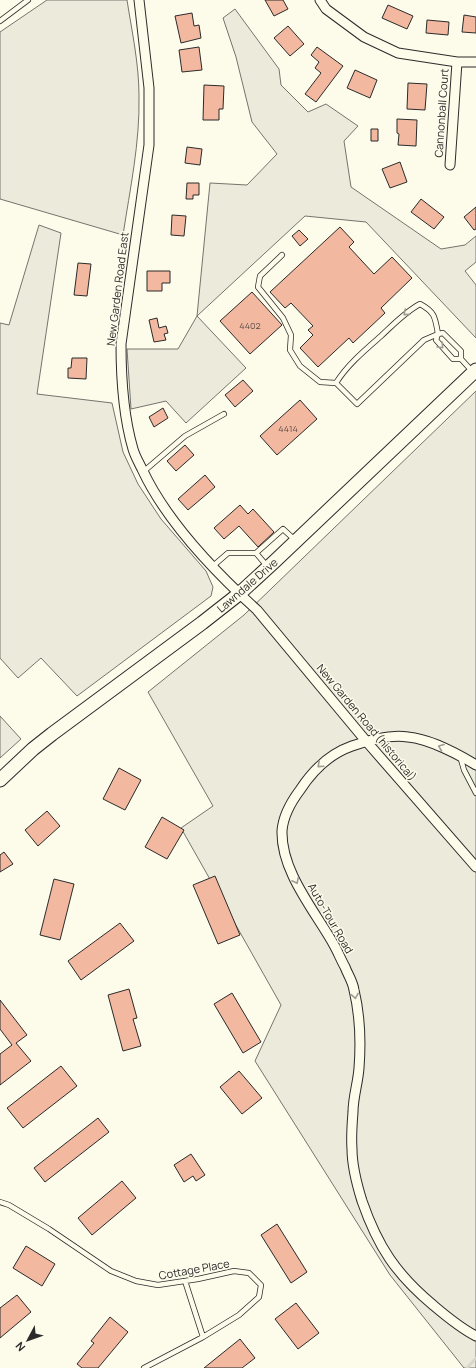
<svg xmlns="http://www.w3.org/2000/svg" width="476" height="1368" viewBox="0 0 476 1368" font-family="Manrope,sans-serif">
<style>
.green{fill:#ecebdb;stroke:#74746e}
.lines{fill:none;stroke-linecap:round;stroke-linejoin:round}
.stream{stroke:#d8d7c9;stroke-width:3}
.building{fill:#f2b8a0;stroke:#2b2b2b}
.lane-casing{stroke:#2b2b2b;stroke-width:6}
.street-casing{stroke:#2b2b2b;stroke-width:11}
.secondary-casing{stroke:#2b2b2b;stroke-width:15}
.lane{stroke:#fdfbea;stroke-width:4.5}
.street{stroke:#fdfbea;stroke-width:9}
.secondary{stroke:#fdfbea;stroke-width:13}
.oneway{stroke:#9e9d94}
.labels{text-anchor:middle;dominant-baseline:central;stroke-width:3;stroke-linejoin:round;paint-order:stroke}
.number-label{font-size:9px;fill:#5d4e48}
.street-label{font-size:11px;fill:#2b2b2b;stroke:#fdfbea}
</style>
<rect width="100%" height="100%" fill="#fdfbea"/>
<!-- green -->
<path class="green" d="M47,0H127C132,32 139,64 139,96C140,143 130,189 123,235L0,199V32Z
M235,9L279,69L281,85L308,112L326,104L358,126L344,141L351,187L441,249L465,245L476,236V262L465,271L476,285V338L366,222L305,216L197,316L246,368L186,423L166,401L131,409L127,349H178L197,316L210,183L247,185L277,154L252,122L236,57L223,18Z
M39,225L61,233L37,394L112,403L123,452L138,484L161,519L206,571L213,587L211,596L77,696L41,658L18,678L0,658V323L9,325Z
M476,391V1368H464L390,1275L255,1061L281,1005L181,828L213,806L148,692L244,615Z
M0,716L21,739L0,758Z"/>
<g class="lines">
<!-- stream -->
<path class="stream" d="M467,1368L476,1358"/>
</g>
<!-- building -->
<path class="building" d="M265,0H283L288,9L274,16Z
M388,5L413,16L407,29L382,18Z
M192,13L194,26L199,25L201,38L181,43L175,16Z
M464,15L476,17V33L462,32Z
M427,20L449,22L448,35L426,33Z
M288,26L304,44L290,56L274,38Z
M199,47L202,70L182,72L179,50Z
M317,47L343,66L316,102L305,94L321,73L315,68L319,62L311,55Z
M355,70L377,80L370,98L347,88Z
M408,83L427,84L425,110L407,109Z
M204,85L224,86L223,109H219V120H203Z
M397,119L417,120L416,146L398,145L399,134L397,133Z
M371,129H378V141H371Z
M187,147L202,149L200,165L185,163Z
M400,162L407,182L390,188L382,169Z
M187,183H199V195H193V199H186Z
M421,199L444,217L434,229L411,212Z
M476,207V229L474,230L464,217Z
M172,215L186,216L184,236L171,235Z
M340,227L354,242L349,247L374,274L392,257L412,278L381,308L385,313L353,343L349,338L318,367L300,348L313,335L308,330L313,326L291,303L285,308L270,292Z
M299,230L308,239L300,246L292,236Z
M78,263L91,264L87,296L74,295Z
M147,271H170V283H162V291H147Z
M252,292L282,325L250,354L220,321Z
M157,318L159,328L166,326L168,333L164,334L166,340L154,342L149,320Z
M72,358H87L86,379L68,378V368H71Z
M243,380L253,391L235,407L225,395Z
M300,400L317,419L277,455L260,436Z
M163,408L168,418L154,427L149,417Z
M185,445L194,455L176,471L167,461Z
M205,475L215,487L188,510L178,499Z
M240,505L248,514L253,509L274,532L258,547L239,526L224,539L214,528Z
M119,768L141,780L125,810L103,799Z
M47,811L60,826L38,846L25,830Z
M162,817L184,830L167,859L145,847Z
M4,852L13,864L0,872V855Z
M215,876L240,935L218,944L193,885Z
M54,879L74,884L60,940L40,935Z
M120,923L134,941L81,980L68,961Z
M129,989L137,1018L133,1019L141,1046L123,1051L108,995Z
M232,993L261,1042L243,1053L214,1004Z
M0,1000L27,1035L16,1043L31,1061L0,1085V1054L12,1045L0,1029Z
M61,1066L77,1086L23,1128L7,1108Z
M239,1071L262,1098L242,1114L220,1087Z
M98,1118L109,1132L45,1182L34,1168Z
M191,1154L205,1175L196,1181L193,1176L184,1182L174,1165Z
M122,1181L136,1198L92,1235L78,1218Z
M277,1224L307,1272L291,1283L261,1235Z
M26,1246L55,1264L42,1286L13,1268Z
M17,1295L31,1312L0,1338V1308Z
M296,1303L319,1333L298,1349L275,1319Z
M110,1317L128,1332L98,1368H82L77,1364L94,1343L91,1341Z
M240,1339L255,1358L242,1368H204Z"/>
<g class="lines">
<defs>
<path id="lane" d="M0,21L28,0
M282,255L260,276L258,287L283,318L291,335L290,350L300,366L320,382L336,383L357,404L424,340L438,334C435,317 435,312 420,304C405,312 394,324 381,336C365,350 347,365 336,383
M461,359V351L443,333L438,334L436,340L453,359H461L472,371
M143,472L185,436L224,414
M213,566L228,553H256
M267,566L256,553L283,529L296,541
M460,756L464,770L476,793
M0,1202L9,1205L49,1229L111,1271L136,1281L158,1285L198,1279L234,1271L249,1273L261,1285L259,1297L239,1315L203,1337L144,1368
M185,1281L203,1337"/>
<path id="street" d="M139,0L149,88V145L121,344C121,379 123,415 133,449C135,456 139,463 142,469C166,521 214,571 257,610L366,741L476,867
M320,0L326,9L364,37L398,53L457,62H476
M450,165L457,62
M476,765C458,754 429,739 408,737C390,734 369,740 352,746C329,754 313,770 300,790C291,802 283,816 282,831C281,872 315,911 334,945C338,952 341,960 345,967C348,975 353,982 354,990C360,1015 361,1042 359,1068C358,1083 353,1097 353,1112C352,1125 351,1137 352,1149C352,1167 357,1185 362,1201C378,1247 396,1274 433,1305C446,1316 460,1328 476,1336"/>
<path id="secondary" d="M0,780L33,749L52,734L202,623L239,594L275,561L476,370"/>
</defs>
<!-- lane casing -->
<use href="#lane" class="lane-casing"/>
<!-- street casing -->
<use href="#street" class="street-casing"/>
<!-- secondary casing -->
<use href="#secondary" class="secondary-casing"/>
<!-- lane -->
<use href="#lane" class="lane"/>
<!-- street -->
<use href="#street" class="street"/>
<!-- secondary -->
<use href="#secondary" class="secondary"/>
</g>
<!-- one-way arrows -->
<defs><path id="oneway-chevron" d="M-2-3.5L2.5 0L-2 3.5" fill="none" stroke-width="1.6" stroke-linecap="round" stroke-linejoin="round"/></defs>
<g class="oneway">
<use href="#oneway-chevron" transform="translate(406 313) rotate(140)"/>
<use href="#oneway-chevron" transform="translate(441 346) rotate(47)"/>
<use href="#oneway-chevron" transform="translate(441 747) rotate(-159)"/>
<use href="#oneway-chevron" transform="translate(320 765) rotate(138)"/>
<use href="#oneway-chevron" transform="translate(296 881) rotate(64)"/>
<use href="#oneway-chevron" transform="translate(355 996) rotate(80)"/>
</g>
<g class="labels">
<!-- number labels -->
<g class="number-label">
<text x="250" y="325">4402</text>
<text x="288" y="428">4414</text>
</g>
<!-- street labels -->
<g class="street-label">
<text transform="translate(441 113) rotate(-86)">Cannonball Court</text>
<text transform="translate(117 289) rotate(-83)">New Garden Road East</text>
<text transform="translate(247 585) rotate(-41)">Lawndale Drive</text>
<text transform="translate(367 722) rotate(50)">New Garden Road (historical)</text>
<text transform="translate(331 918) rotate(60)">Auto-Tour Road</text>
<text transform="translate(194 1269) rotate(-10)">Cottage Place</text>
</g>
</g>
<!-- north arrow -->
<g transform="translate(28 1340) rotate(229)" stroke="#fdfbea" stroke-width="3" paint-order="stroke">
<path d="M0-3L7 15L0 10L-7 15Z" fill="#2b2b2b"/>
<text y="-6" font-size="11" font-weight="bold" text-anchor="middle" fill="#2b2b2b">N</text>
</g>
</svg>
